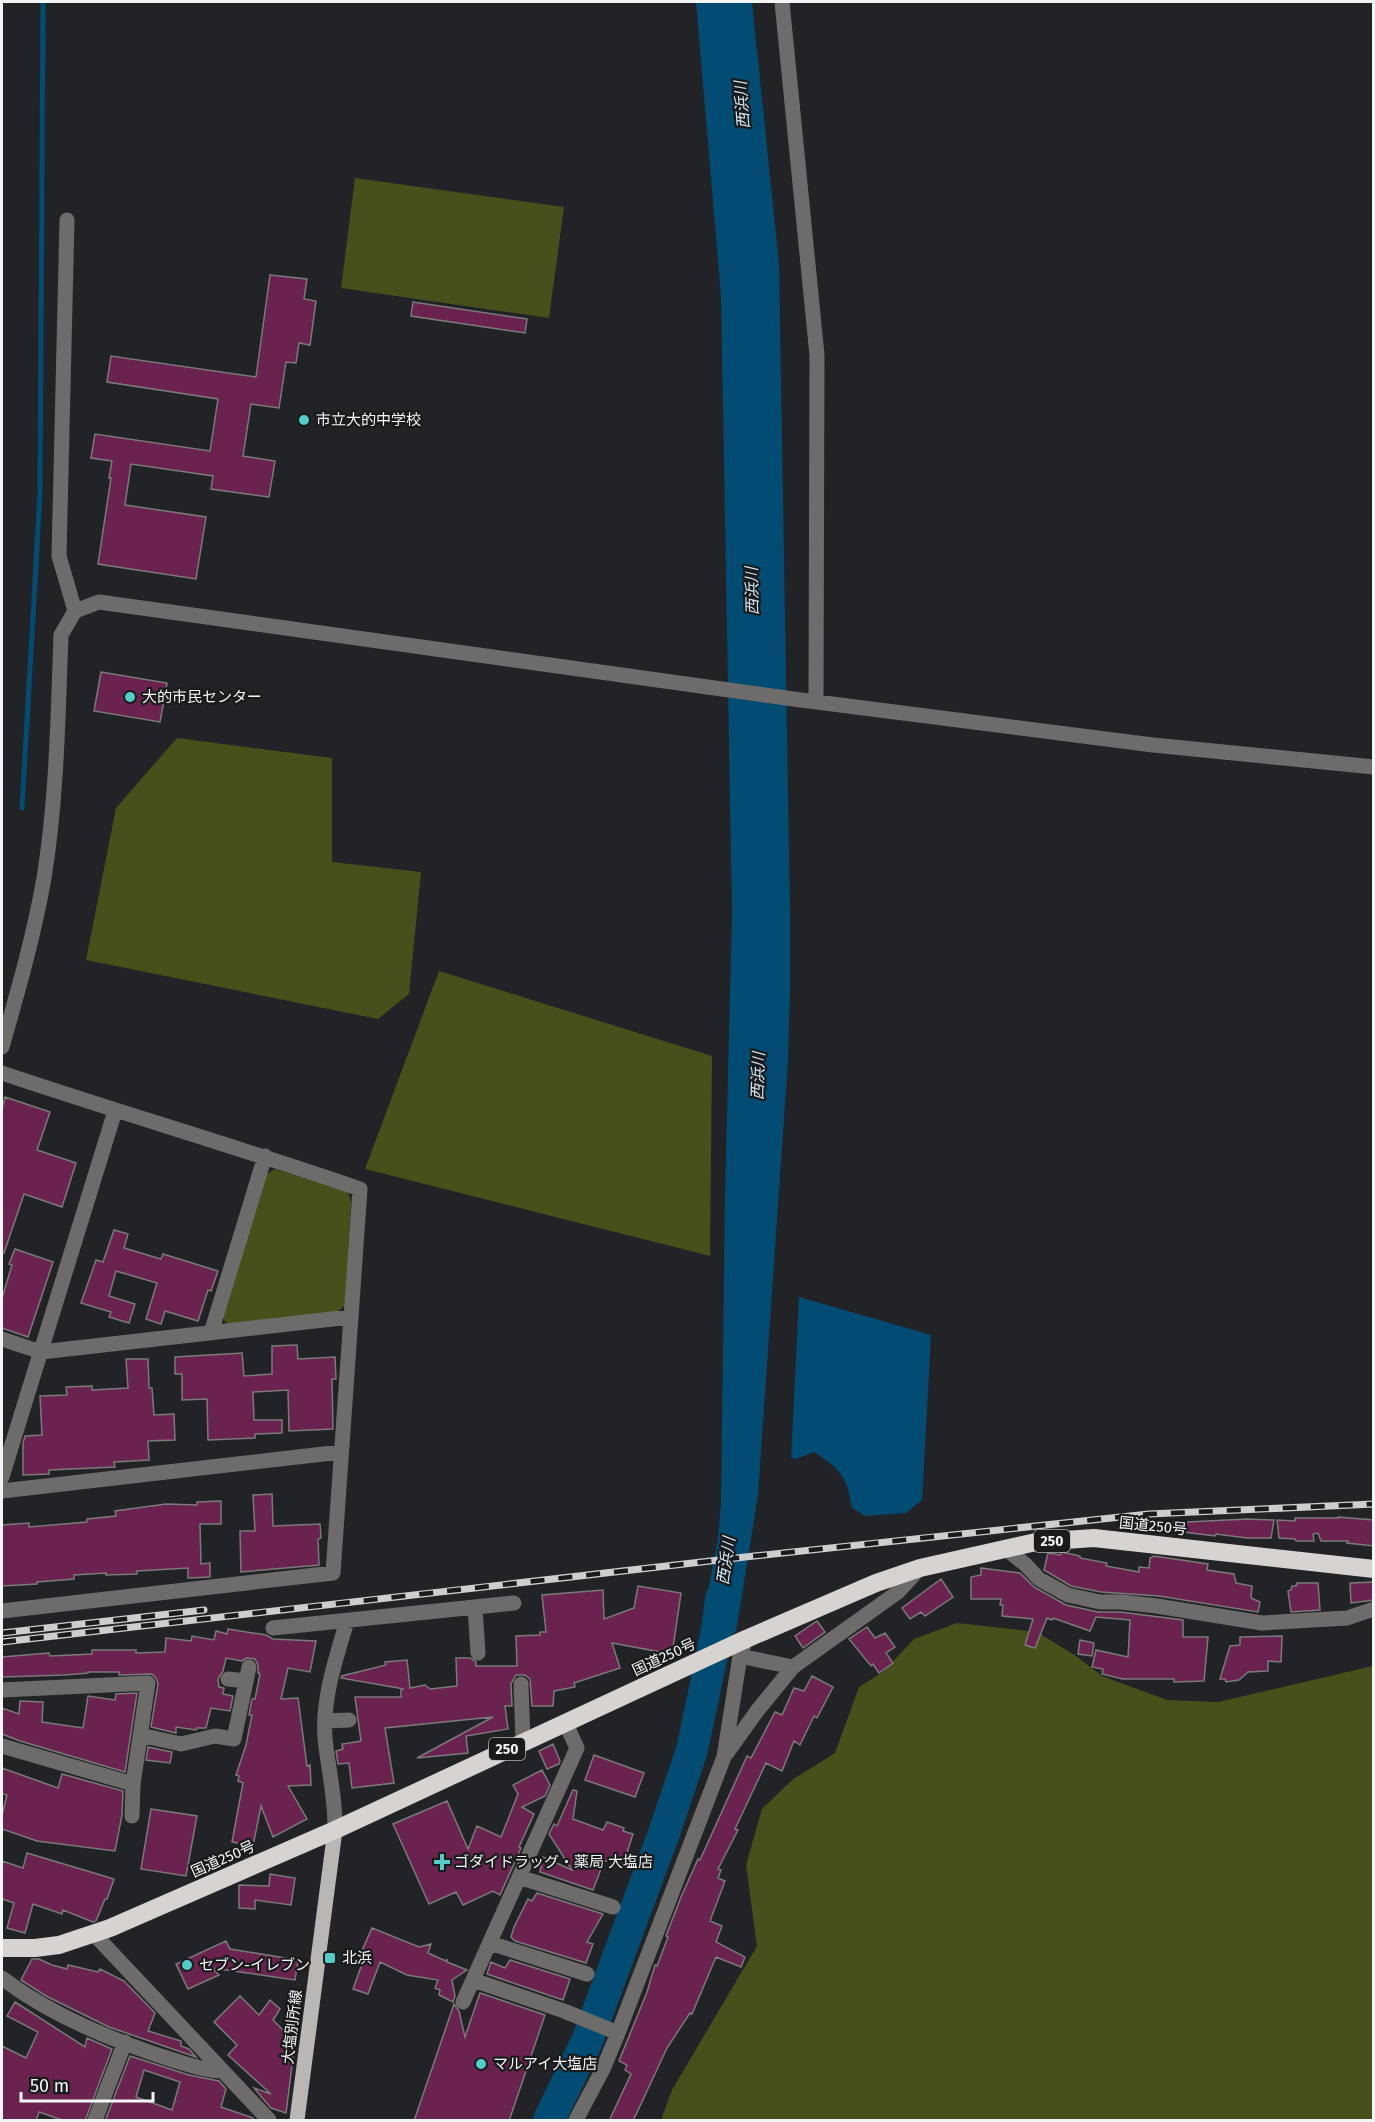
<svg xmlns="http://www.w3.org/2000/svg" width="1375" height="2122" viewBox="0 0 1375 2122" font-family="'Fira Sans','Noto Sans JP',sans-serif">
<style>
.green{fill:#47501a}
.water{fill:#024b72}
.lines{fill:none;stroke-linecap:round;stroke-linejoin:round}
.stream{stroke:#024b72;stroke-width:5}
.river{stroke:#024b72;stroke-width:32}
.building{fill:#6a234e;stroke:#7c797b;stroke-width:1.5;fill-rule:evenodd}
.minor{stroke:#6e6c6b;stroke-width:15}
.major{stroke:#b9b6b4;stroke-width:15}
.highway{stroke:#d7d3d1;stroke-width:18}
.rail-casing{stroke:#cdcecf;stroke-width:7}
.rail{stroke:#191a1c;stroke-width:4.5;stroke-dasharray:14;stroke-linecap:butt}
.poi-dot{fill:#54cdc8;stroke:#191a1c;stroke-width:2}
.labels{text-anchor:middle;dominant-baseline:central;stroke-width:4.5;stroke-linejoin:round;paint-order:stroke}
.shield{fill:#191a1c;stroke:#b2b3b5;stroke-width:1.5}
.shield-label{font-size:14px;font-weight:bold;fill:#f4f5f6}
.poi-label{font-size:15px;fill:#f4f5f6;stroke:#191a1c;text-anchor:start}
.street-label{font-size:15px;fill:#f4f5f6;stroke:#191a1c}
.water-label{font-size:16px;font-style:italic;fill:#d2e5f4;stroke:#191a1c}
</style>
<rect width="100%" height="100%" fill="#222326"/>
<!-- green -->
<path class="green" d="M355,178L564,207L549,318L341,288Z
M177,738L332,758V862L421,872L409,994L378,1019L86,960L116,808Z
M439,971L712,1056L710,1256L365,1169Z
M275,1169L348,1192L351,1202L345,1305L336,1313L228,1325L221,1316L265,1175Z
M957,1623L1037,1632L1076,1656L1102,1676L1167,1700L1218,1702L1373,1666V2120H661L672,2090L757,1946L746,1865L762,1809L792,1780L835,1753L859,1687L883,1672L914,1639Z"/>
<!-- water -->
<path class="water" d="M696,2H752L779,264L790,911V992L788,1060L758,1495L736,1632L697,1648L718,1539L721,1503L725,1195L732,913L721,296Z
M799,1297L931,1335L922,1500L906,1513L865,1516L852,1508C847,1476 840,1469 814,1452L796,1459L791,1458Z"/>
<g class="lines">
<!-- stream -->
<path class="stream" d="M22,808L40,494L43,2"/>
<!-- river -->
<path class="river" d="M549,2120L587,2041L664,1833L692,1750L717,1631L721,1599"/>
</g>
<!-- building -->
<path class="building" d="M270,275L307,279L304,299L316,301L310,345L299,343L296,363L286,362L279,408L251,404L243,456L275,461L269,497L211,489L213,476L131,464L125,505L206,517L196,579L98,564L111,478H109L112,461L91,458L95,434L210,451L218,399L107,382L111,356L256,377Z
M413,302L527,319L525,333L411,316Z
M101,672L167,683L160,722L94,711Z
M5,1097L50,1112L37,1150L76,1163L62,1207L24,1194L4,1253H2V1109Z
M114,1230L128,1234L124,1248L161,1259L163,1254L218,1271L211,1291L208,1290L198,1321L165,1311L161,1324L146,1319L157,1283L116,1271L109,1296L135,1304L129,1323L109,1317L111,1312L81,1303L96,1260L103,1262Z
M15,1249L53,1262L28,1337L2,1328V1298L12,1265L9,1264Z
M297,1345L298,1359L335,1357L336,1379H332L333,1429L289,1431L288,1390L253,1392L254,1420H282V1433L255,1434V1438L208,1440L207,1399L182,1400V1374H175V1357L242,1353L244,1376L272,1374V1346Z
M126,1359H148L149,1388H152L154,1415L174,1414L175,1440L148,1441L149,1460L114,1462L115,1467L49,1470V1474L23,1475V1443L25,1436L42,1435L40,1396L67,1395L66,1387L92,1386V1390L128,1388Z
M272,1494L273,1526L320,1524L321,1538L318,1539L319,1565L241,1572L240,1531H255L253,1495Z
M221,1501V1524H200L201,1564L210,1563V1577L188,1578V1568L137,1571V1574L106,1575V1573L74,1575V1579L37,1582V1584L2,1586V1525L29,1523V1527L87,1522V1519L116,1516L115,1511L166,1504L197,1505V1502Z
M1338,1517L1374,1520V1546L1347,1543L1348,1541H1321L1318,1533L1313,1534L1314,1541H1296L1295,1539L1279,1538L1277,1520L1295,1521V1518H1338Z
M1247,1519L1274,1520L1271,1538H1247L1216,1534L1215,1536L1168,1530V1523Z
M1062,1552L1080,1556V1558L1107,1563L1106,1566L1139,1572V1567L1149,1568L1150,1558L1154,1556L1208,1564L1207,1570L1234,1574L1236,1583L1252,1586L1251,1598L1260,1602L1258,1612L1159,1596L1101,1592L1071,1586L1044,1570L1048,1553L1060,1555Z
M981,1568L1020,1573L1034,1587L1066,1605L1098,1612H1120L1183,1620V1637H1208L1204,1681L1174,1682V1679H1123L1102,1674L1103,1669L1092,1667L1096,1650L1128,1657L1130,1620L1096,1617L1090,1631L1053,1618L1052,1620L1047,1618L1035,1648L1025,1645L1033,1619L1002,1616L1003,1605H1000L1001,1599H971V1577L981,1575Z
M941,1579L953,1597L925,1616L921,1612L910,1619L902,1608Z
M1374,1582V1600L1351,1603L1350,1583Z
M1297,1583H1318L1320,1610L1291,1612L1288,1591L1291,1590L1292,1586H1296Z
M638,1586L681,1593L672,1654L612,1643L620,1668L574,1683L575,1687L554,1691L553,1706H532L530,1679L525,1675H516L511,1684L512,1706H505L508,1729L466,1736L468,1753L417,1758L493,1717L385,1728L394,1783L352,1788L349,1763L338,1764L336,1751L343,1749L342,1744L361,1741L355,1697H401V1689H404L341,1678L342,1676L386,1665L385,1662L407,1660L410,1688L425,1685L430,1689L457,1686L456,1658H470L476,1662V1666H517L516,1636L540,1635V1632H546L542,1595L603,1590L604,1619L634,1608Z
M817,1621L825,1632L803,1648L795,1636Z
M867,1627L875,1638L885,1633L895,1647L886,1653L893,1663L879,1673L873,1664L871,1666L849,1639Z
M228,1629L266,1635L273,1639L316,1641L310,1672L288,1668L281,1699L298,1698L307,1766L310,1765L311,1785L288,1786L307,1819L273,1837L261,1806L253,1846L232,1842L243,1783L238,1781L239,1776L236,1775L246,1745L252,1715H249L252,1699H255L260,1674L258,1673V1665L255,1659L247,1658L242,1661L226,1658L223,1671L218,1679L219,1687L224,1688L223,1694L233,1696L230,1711L211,1708L206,1728H197L196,1730L176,1727V1733L151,1727L158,1684L156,1678L152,1674L119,1675V1672H88V1673L65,1675L2,1677V1657L49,1653L50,1656L92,1654V1650H136V1653L165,1652L166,1638L191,1641L192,1636L214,1640L216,1631L227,1634Z
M1282,1636L1281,1662L1268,1661V1671L1248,1672L1239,1680L1226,1682L1225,1679H1220L1230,1646L1240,1645V1637Z
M1080,1640L1094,1643L1092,1656L1078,1654Z
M812,1676L833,1687L817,1718L814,1716L800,1745L794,1741L782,1771L766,1763L735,1829L738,1830L718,1869L721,1870L718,1878L725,1881L710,1921L722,1926L716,1942L745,1957L741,1967L716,1957L692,2014L690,2013L667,2048L633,2121H609L631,2074L625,2070L627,2065L619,2061L647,1992L655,1965L657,1966L668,1937L666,1936L681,1897L698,1859L700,1860L747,1756L751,1758L775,1712L782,1715L794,1688L804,1691Z
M137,1693L125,1772L20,1741L2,1734V1708L19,1714L20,1701L43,1702L42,1722L83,1728L88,1696L115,1700L116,1694Z
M553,1744L560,1761L559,1764L547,1769L539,1751Z
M148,1747L172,1752L170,1763L146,1760Z
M594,1755L644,1773L635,1797L585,1780Z
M2,1768L58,1788L62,1774L123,1791L122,1815L115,1851L37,1841L2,1829V1815L7,1795L2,1794Z
M542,1770L550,1785L545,1796L522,1807L534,1814L519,1847L521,1848L500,1895L493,1891L463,1905L456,1892L429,1904L393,1824L447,1801L468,1849L477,1826L501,1837L518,1794L513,1785Z
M573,1790L577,1791L573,1819L603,1830L607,1822L624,1828L623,1831L633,1834L624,1862L604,1861L593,1890L540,1872L543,1857L572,1870L549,1834L554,1824L557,1826Z
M151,1809L197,1816L186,1876L141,1869Z
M27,1853L114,1879L107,1899H105L96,1921L93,1922L63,1910L62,1914L33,1904L25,1933L7,1928L14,1903L2,1899V1861L23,1868Z
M270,1874L295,1878L291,1905L255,1900V1909L239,1908V1885L269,1886Z
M537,1893L603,1914L587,1942L593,1944L586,1963L515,1941L511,1937L514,1927L528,1899L532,1901Z
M372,1928L419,1947L431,1944L428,1953L446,1961L447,1959V1962L467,1970L452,1980L455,1996L453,2002L439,1995L440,1990L435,1988L438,1980L407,1975L380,1962L368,1994L353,1989L365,1956L360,1955Z
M226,1941L230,1949L298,1960L295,1980L212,1968L219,1975L188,1989L176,1964Z
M32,1959H39L52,1965L67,1969L68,1965L98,1972L100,1969L124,1981L155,2013L148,2031L181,2041V2046L189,2049L196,2057L109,2027L46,1996L21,1980Z
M510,1960L570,1979L563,2000L487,1974L491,1962L505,1968Z
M480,1993L545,2015L509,2121H414L454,2004L459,2011L465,2037Z
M240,1996L259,2015L270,2000L280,2009L273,2020L287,2034H296L286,2113L271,2108L254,2088L271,2094L228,2055L237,2045L214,2022Z
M15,2002L85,2047L87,2038L112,2049L85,2121H65L39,2112L36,2121H2V2046L26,2058L38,2032L7,2016Z
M130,2056L189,2075L219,2081L226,2089L221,2107L253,2118V2121H105ZM144,2070L180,2082L172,2110L136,2097Z"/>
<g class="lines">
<!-- minor -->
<path class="minor" d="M782,2L817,355L816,702
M67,220L59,556L75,611
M2,1047C18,991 34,935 44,878C57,798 58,715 61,635L75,611L99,602L801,700L1153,745L1374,767
M2,1073C121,1113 241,1148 360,1189L333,1573L2,1611
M211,1333L265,1156
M2,1339L41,1352L350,1317
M2,1477L115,1111
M2,1491L341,1452
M1005,1548L1026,1565L1039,1579L1068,1595L1100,1602H1121L1157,1606L1262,1623L1347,1618L1374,1609
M475,1608L478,1653
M273,1628L514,1603
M740,1656L793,1667
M228,1679L246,1681
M521,1684L523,1742
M2,1690L148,1683L133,1784L132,1816
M325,1721L349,1720
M140,1735L181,1744L215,1736L234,1739L249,1667
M2,1746L133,1784
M727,1753L757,1711L793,1667L898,1592L920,1568
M335,1830C336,1799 328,1769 325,1738C322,1699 336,1658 347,1621
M519,1877L613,1907
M94,1934L269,2120
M490,1943L587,1974
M2,1978C52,2016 113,2041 173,2060C190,2065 206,2071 223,2071
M473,1980L564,2011L618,2033
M463,2002L577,1748L565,1722
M95,2120L125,2042
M576,2120L603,2069L618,2033L724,1757L740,1656L746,1639"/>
<!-- major -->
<path class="major" d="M297,2120L335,1830"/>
<!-- highway -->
<path class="highway" d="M2,1948H35L59,1945L110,1928L335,1830L746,1639L876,1583L920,1568L1036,1542L1094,1538L1374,1569"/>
<defs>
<path id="rail" d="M2,1633L204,1610
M2,1642L754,1556L1149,1514L1374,1504"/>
</defs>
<!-- rail casing -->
<use href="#rail" class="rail-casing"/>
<!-- rail -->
<use href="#rail" class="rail"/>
</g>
<!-- markers -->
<g class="poi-dot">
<circle cx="304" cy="420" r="6"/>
<circle cx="130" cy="697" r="6"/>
<path d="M439 1853h6v6h6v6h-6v6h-6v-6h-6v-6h6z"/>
<rect x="324" y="1952" width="12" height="12" rx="3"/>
<circle cx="187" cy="1965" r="6"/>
<circle cx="481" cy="2064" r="6"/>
</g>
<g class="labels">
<!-- shield labels -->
<g class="shield">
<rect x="1034" y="1530" width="36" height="22" rx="4.5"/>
<rect x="489" y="1738" width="36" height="22" rx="4.5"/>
</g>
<g class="shield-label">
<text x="1052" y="1541">250</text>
<text x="507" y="1749">250</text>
</g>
<!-- poi labels -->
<g class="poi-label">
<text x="316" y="420">市立大的中学校</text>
<text x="142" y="697">大的市民センター</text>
<text x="454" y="1862">ゴダイドラッグ・薬局 大塩店</text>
<text x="342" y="1958">北浜</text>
<text x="199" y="1965">セブン-イレブン</text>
<text x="493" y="2064">マルアイ大塩店</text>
</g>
<!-- street labels -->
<g class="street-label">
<text transform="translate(1153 1526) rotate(6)">国道250号</text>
<text transform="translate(664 1657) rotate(-25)">国道250号</text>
<text transform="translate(223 1859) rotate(-24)">国道250号</text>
<text transform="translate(292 2027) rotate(-83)">大塩別所線</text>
</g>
<!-- water labels -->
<g class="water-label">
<text transform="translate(742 105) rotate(-94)">西浜川</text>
<text transform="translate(752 591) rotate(-91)">西浜川</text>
<text transform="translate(758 1076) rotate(-88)">西浜川</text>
<text transform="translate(726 1561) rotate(-82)">西浜川</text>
</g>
</g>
<!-- border -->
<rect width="1375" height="2122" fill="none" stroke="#f4f5f6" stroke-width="6"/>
<!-- scale -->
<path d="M21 2092v9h132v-9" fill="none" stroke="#f4f5f6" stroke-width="3"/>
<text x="30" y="2092" font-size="18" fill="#f4f5f6" stroke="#191a1c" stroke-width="4.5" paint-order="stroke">50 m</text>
</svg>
